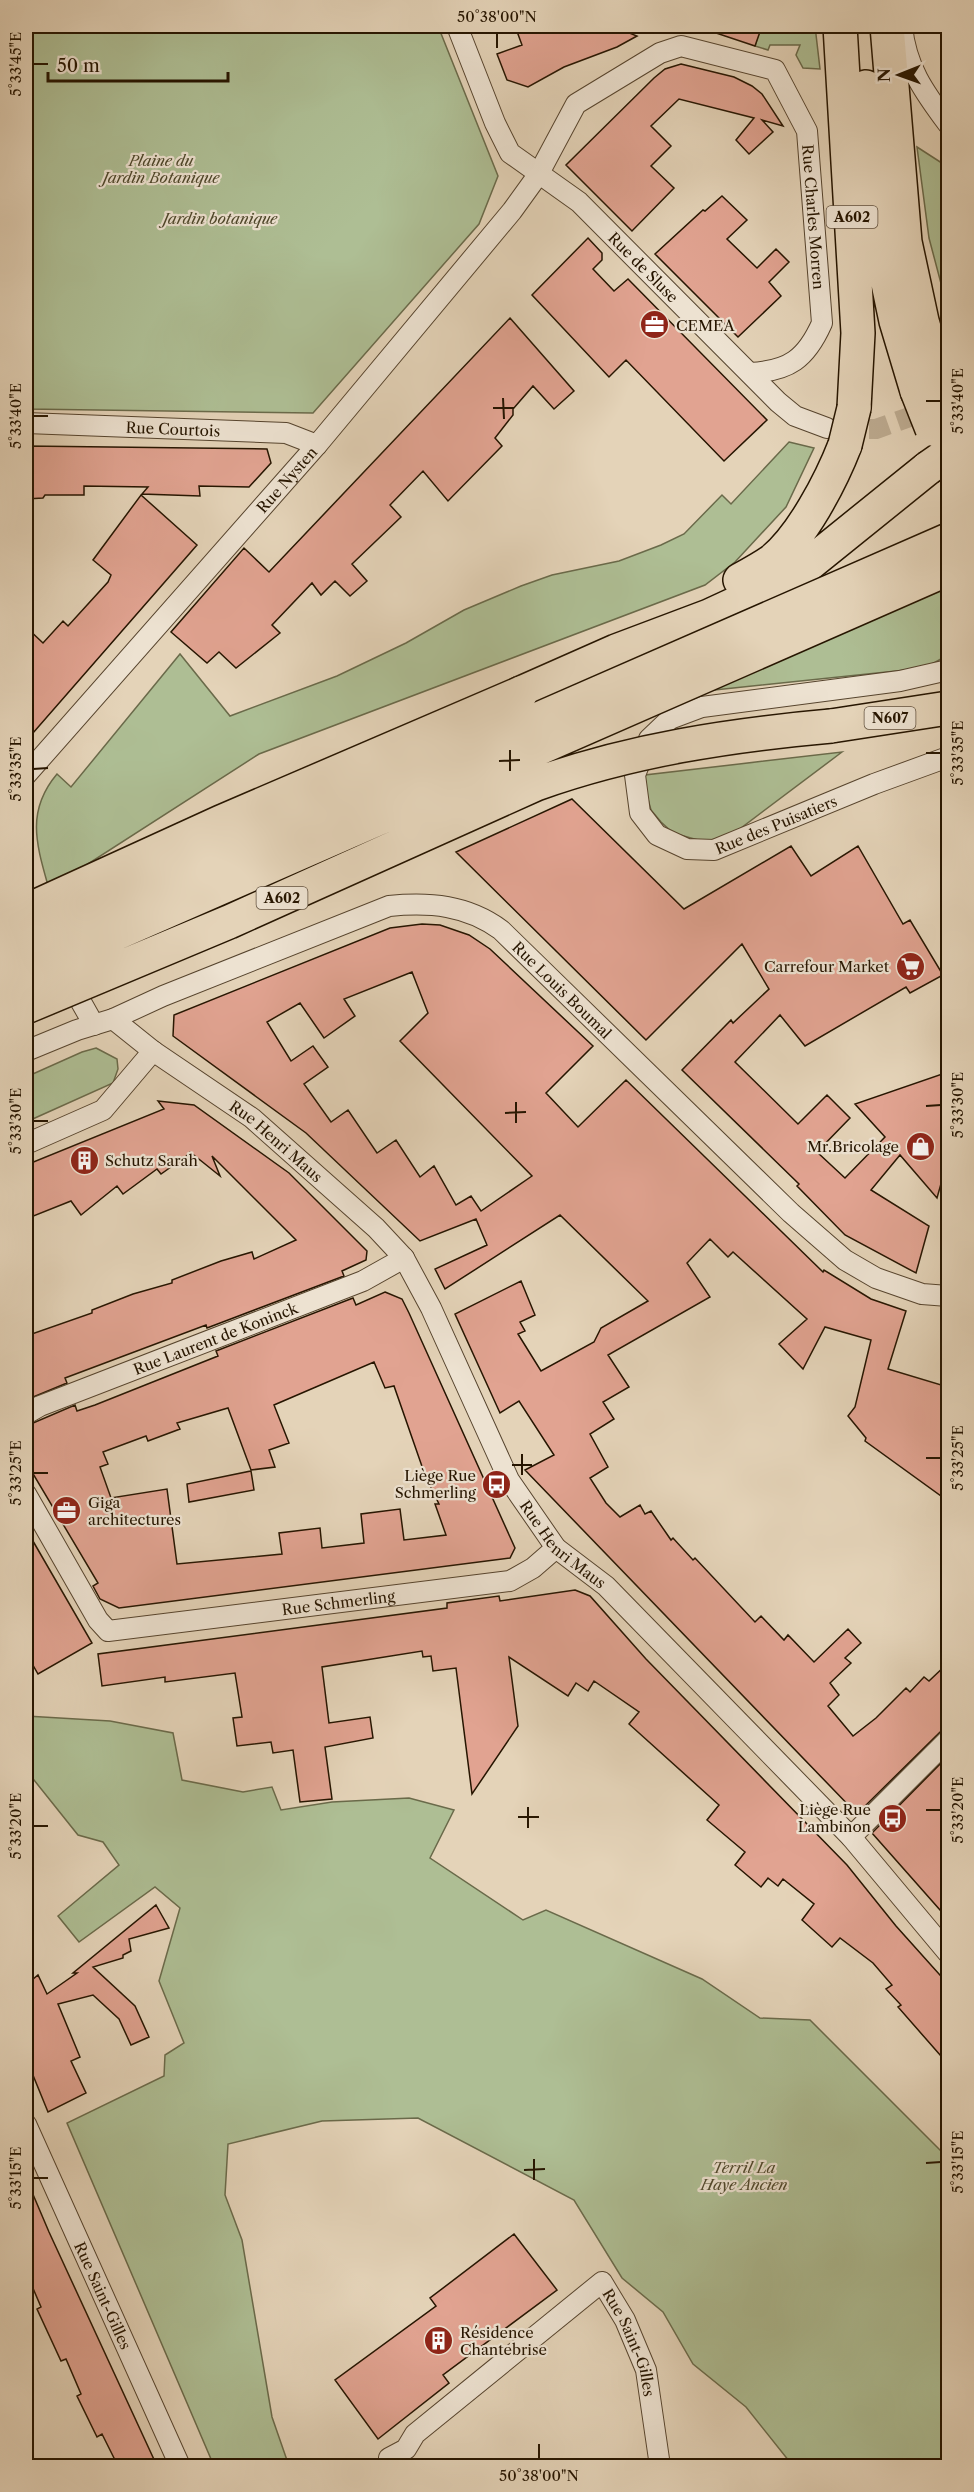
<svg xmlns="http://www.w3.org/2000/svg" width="974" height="2492" viewBox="0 0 974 2492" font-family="'Libre Caslon Text',serif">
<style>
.green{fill:#aebe94;stroke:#6a6a4a;stroke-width:1.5}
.building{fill:#e1a391;stroke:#261500;stroke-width:1.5;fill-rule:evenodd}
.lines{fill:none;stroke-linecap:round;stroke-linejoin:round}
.street-tunnel{stroke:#bead93;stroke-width:20;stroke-dasharray:20 10;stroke-linecap:butt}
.street-casing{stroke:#56442e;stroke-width:22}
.highway-casing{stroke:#261500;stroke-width:36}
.street{stroke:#ede2d1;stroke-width:20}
.highway{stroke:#e4d3b8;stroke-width:33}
.highway-bridge-casing{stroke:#261500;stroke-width:36;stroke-linecap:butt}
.highway-bridge{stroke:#e4d3b8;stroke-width:33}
.ticks{fill:none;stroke:#261500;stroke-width:2}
.labels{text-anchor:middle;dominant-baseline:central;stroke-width:4.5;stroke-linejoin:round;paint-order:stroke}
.shield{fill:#ede2d1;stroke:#62523f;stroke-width:1.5}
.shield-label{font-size:14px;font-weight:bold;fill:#261500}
.park-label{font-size:15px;font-style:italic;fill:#4f482c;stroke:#ede2d1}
.street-label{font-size:15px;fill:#261500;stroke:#ede2d1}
.poi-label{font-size:15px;fill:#261500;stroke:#ede2d1;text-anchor:start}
.neatline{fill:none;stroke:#261500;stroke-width:2}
.ticks-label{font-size:15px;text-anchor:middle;fill:#261500}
</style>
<rect width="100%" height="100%" fill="#e4d3b8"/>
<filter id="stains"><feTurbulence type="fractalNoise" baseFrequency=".00333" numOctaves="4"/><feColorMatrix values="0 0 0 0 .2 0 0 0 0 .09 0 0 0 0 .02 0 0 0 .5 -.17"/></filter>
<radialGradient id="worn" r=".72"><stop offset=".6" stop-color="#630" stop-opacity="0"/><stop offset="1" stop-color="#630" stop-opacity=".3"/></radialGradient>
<!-- green -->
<path class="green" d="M26,26H438L498,176L479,224L313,413L26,409Z
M761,26H815L820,69L803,68L796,55L800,45H770L768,50L755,46Z
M917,147L948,167V310L929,238Z
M789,442L814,448L786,507L735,562L705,585L259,754L49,889C37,846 25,812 57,774L71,787L180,654L230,716L337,676L406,643L464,610L521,586L552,575L619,561L661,545L684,534L722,495L731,504Z
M948,586V655L925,668L705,691Z
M842,752L733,834L723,839L705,842L673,833L661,822L651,810L646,792L645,775Z
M96,1048L117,1059L118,1069L113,1083L26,1122V1077L82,1052Z
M26,1716L110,1721L173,1733L182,1780L243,1792L272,1787L281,1810L332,1802L409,1798L454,1810L430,1858L523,1920L546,1910L702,1979L760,2018L810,2020L948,2158V2466H793L746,2407L693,2364L663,2312L622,2278L574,2200L418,2118L322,2121L228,2144L225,2195L242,2240L272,2417L289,2466H214L67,2123L164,2076L165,2055L184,2043L159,1981L180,1908L155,1887L79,1942L58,1916L119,1865L103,1842L78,1835L26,1770Z"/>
<!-- building -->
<path class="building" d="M515,26H555L557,31L571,26H612L637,36L617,47L564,67L528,87L507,80L497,54L522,45Z
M704,26H762L755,46L704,29Z
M681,64L734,77L752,86L762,94L783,126L762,120L773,132L749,154L736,140L754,118L679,99L651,126L671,146L651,166L674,188L632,231L566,165L654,78L665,69Z
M722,196L747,220L727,239L757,268L776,249L789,262L769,282L781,296L738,337L655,254L703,210L705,211Z
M588,238L602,253V260L593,269L614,291L628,279L767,420L724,461L626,360L609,377L532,295Z
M510,318L574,391L554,409L533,386L513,409V415L495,438L502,446L448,501L423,471L390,505L401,517L352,564L367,581L350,596L335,581L321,595L312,583L272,625L280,633L236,668L219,652L207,663L171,632L244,548L269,572Z
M26,446L267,449L271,463L249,487L199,486L200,496L142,494L148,487L84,486V495H45L43,498L26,499Z
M141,495L197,545L26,741V627L43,643L63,621L68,626L108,582L111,575L93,560Z
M572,799L684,909L791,846L811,876L858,846L903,924L910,920L943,975L910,993L906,987L805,1046L780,1015L735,1062L798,1124L827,1095L850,1118L817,1152L845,1178L885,1137L855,1104L948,1072V1181L942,1180L937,1198L900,1155L871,1190L929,1226L916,1273L845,1235L797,1186L799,1184L682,1070L731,1020L733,1023L769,989L742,944L646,1040L456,852Z
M422,924L440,925L469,935L490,949L593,1046L546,1093L578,1127L626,1080L823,1272L824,1270L871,1299L906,1311L888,1369L948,1387V1501L865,1441L866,1438L848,1416L855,1407L871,1340L825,1327L803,1369L779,1344L807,1319L733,1252L728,1257L710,1239L687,1263L710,1297L608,1355L629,1387L603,1402L614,1419L590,1434L608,1467L590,1478L606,1503L620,1517L640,1505L645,1514L651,1511L671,1540L673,1538L693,1560L695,1558L755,1622L761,1616L784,1640L788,1635L814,1662L848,1629L861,1643L845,1658L851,1663L830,1683L839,1695L828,1706L853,1736L876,1718L906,1688L910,1692L924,1677L929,1681L948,1663V1728L940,1732L857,1814L525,1470L554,1455L519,1401L500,1413L455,1314L521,1281L535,1315L520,1322L525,1331L518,1334L541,1371L594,1342L601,1328L648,1301L560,1215L445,1289L435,1269L487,1245L476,1219L420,1241L306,1133L173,1036L174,1015L390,928ZM412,972L428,1013L400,1041L532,1176L481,1211L471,1196L456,1205L434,1166L420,1177L396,1140L377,1153L348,1110L331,1122L304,1084L328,1067L313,1046L291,1061L267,1022L300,1003L324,1038L355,1016L344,999Z
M158,1101L194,1105L289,1173L367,1251L366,1260L342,1271L344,1276L207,1328L206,1325L65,1378L67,1383L26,1400V1336L92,1313V1310L133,1294L172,1283V1280L221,1261L252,1252L254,1259L296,1240L212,1156L220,1176L190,1152L179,1164L178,1162L161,1174L157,1169L123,1194L117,1186L81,1215L71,1201L26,1219V1165L164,1109Z
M385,1292L402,1299L409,1313L515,1548L510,1558L119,1608L100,1599L93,1586L98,1583L26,1462V1426L75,1405L77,1411L95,1405L218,1356L216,1351L353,1298L356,1305ZM374,1362L385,1388L394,1386L425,1475L439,1504H435L446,1535L404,1540L400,1509L361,1514L364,1543L322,1548L320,1528L279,1533L282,1554L177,1564L167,1489L111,1498L100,1467L108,1464L103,1452L146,1436L148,1441L180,1429L177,1423L228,1408L251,1470L275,1467L269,1450L289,1443L274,1405Z
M251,1471L254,1490L189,1502L187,1484Z
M26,1529L92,1643L38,1674L26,1653Z
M575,1590L590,1596L646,1659L847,1865L896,1926L948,1984V2064L898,2007L901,2005L886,1989L892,1985L873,1963L840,1938L832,1947L802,1920L814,1904L783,1879L778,1886L768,1878L761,1887L735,1865L745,1852L707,1820L719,1805L629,1724L639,1712L594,1681L588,1691L576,1683L568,1696L509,1657L518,1726L472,1794L456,1668L433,1671L431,1656L423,1657L422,1651L322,1667L329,1723L370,1717L373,1738L325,1747L332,1799L300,1802L293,1750L273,1753L271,1742L237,1746L233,1718L242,1717L235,1673L165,1682V1677L102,1686L98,1654L447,1608V1603L499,1596L500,1601Z
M948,1756V1919L872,1833Z
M156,1905L169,1928L129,1939L131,1951L123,1955V1958L93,1967L135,2006L149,2037L131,2045L119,2019L93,1995L58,2004L80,2057L71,2061L86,2093L48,2112L26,2058V1985L38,1975L47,1994L77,1973H73Z
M26,2178L49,2232L157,2466H118L102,2434L97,2437L77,2396L81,2394L66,2359L61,2361L37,2309L41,2307L26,2272Z
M514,2234L557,2290L443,2375L449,2383L378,2439L335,2380L436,2306L430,2298Z"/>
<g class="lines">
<!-- street-tunnel -->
<path class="street-tunnel" d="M839,429H876L935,408"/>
<defs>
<g id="street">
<path id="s1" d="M457,26L495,123L510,153L579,202L778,402L795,416L827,428"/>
<path d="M902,26C906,67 924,92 948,124"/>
<path id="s2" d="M26,423L286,433L317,445"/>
<path id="s3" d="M948,670L900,681L702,707L670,719L649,739L635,775L640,813L657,835L687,849L714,850L874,784L948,757"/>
<path id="s4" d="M26,775L317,445L512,211L538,175L576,104L660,53L681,46L775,70L807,131L822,323C806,359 789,371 750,373"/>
<path d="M81,1002L94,1025"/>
<path id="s5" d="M113,1019L153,1051L252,1118L376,1228L404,1258L431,1308L509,1480L556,1548L606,1586L851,1837L948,1953"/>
<path id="s6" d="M26,1051L77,1030L113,1019L163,996L389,906C430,902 467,905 501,930L791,1213L845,1260L876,1278L922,1294L948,1296"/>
<path d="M26,1144L103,1110L153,1051"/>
<path id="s7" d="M26,1414L40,1406L363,1281L404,1258"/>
<path id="s8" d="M26,1494L98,1620L108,1631L510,1581L533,1568L556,1548"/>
<path d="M851,1837L948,1740"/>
<path id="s9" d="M26,2124L180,2466"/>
<path id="s10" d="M389,2458L406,2449L415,2434L602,2282L625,2320L646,2370L660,2466"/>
</g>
<path id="highway" d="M840,26L858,333L854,408
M887,26L905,242L922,321L940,384
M866,87L885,269L896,321L917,391
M740,580C751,574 762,568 772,561C802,537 831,481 845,445
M521,693L616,651L709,616L763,591L809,564L928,468
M831,726L948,708"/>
</defs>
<!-- street casing -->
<use href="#street" class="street-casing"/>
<!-- highway casing -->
<use href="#highway" class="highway-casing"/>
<!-- street -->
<use href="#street" class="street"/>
<!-- highway -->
<use href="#highway" class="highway"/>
<defs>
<path id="highway-bridge" d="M940,384L948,408
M917,391L932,429
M845,445L854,408
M928,468L948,454
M26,911L221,822L521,693
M26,943L948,540
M26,973L948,569
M26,1007L229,922L536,784C631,750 730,735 831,726"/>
</defs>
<!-- highway-bridge casing -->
<use href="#highway-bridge" class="highway-bridge-casing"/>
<!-- highway-bridge -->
<use href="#highway-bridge" class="highway-bridge"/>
</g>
<!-- ticks -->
<path class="ticks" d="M497,33V48M33,64H48M503,398L504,419M926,401H941M493,408H514M33,416H48M510,750V771M926,753H941M499,761L520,760M33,769L48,768M516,1102V1123M926,1106L941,1105M505,1113L526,1112M33,1121H48M522,1454V1475M926,1458H941M512,1465H532M33,1473H48M528,1807V1828M926,1810H941M518,1817H539M33,1826H48M534,2159V2180M926,2163L941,2162M524,2170L545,2169M33,2178H48M539,2444V2459"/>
<!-- icons -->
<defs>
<symbol id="office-disc" viewBox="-11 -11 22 22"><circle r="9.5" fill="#8f2418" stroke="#ede2d1"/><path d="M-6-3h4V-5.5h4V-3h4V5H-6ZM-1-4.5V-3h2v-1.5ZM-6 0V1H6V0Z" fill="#fff"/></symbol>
<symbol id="supermarket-disc" viewBox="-11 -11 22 22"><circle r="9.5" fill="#8f2418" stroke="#ede2d1"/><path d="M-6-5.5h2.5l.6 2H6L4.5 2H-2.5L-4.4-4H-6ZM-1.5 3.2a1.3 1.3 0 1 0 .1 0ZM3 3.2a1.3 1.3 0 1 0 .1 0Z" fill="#fff"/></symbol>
<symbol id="shop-disc" viewBox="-11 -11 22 22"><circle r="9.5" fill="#8f2418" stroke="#ede2d1"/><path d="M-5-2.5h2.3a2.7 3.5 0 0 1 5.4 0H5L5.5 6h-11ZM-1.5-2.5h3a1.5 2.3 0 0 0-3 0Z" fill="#fff"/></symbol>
<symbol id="building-disc" viewBox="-11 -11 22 22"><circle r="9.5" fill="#8f2418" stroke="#ede2d1"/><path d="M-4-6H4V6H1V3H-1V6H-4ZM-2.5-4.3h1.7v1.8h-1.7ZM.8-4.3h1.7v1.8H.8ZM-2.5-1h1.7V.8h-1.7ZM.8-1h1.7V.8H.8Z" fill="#fff"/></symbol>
<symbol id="bus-disc" viewBox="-11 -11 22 22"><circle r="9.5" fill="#8f2418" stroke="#ede2d1"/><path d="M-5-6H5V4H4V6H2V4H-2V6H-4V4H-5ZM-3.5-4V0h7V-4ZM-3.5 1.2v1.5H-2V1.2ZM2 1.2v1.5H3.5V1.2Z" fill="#fff"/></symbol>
</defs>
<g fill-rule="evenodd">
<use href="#office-disc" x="638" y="308" width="33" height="33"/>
<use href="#supermarket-disc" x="894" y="950" width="33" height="33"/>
<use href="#shop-disc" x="904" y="1130" width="33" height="33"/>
<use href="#building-disc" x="68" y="1144" width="33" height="33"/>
<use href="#bus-disc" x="480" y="1468" width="33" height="33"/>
<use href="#office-disc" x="50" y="1494" width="33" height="33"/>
<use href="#bus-disc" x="876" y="1802" width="33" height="33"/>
<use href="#building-disc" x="422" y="2324" width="33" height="33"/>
</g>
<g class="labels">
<!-- shield labels -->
<g class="shield">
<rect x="826.5" y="206" width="51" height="22" rx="4.5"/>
<rect x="864.5" y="707" width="51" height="22" rx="4.5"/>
<rect x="256.5" y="887" width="51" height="22" rx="4.5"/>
</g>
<g class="shield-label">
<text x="852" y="217">A602</text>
<text x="890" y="718">N607</text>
<text x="282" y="898">A602</text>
</g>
<!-- park labels -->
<g class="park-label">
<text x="161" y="160">Plaine du<tspan x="161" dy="17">Jardin Botanique</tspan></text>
<text x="220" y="218">Jardin botanique</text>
<text x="744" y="2167">Terril La<tspan x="744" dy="17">Haye Ancien</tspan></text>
</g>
<!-- street labels -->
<g class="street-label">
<text stroke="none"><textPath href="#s4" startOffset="1242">Rue Charles Morren</textPath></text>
<text stroke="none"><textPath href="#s1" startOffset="314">Rue de Sluse</textPath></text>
<text stroke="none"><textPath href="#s2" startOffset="147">Rue Courtois</textPath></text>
<text stroke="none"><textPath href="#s4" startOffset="394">Rue Nysten</textPath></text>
<text stroke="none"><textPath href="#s3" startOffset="544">Rue des Puisatiers</textPath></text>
<text stroke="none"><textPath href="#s6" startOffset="594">Rue Louis Boumal</textPath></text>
<text stroke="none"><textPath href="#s5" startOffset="204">Rue Henri Maus</textPath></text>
<text stroke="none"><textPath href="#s7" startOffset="204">Rue Laurent de Koninck</textPath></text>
<text stroke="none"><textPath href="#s5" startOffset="708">Rue Henri Maus</textPath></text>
<text stroke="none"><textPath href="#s8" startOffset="392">Rue Schmerling</textPath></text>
<text stroke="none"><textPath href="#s9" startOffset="188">Rue Saint-Gilles</textPath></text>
<text stroke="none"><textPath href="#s10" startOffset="345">Rue Saint-Gilles</textPath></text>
</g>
<!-- poi labels -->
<g class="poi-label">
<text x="676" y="325">CEMEA</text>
<text x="889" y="966" text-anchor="end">Carrefour Market</text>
<text x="899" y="1146" text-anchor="end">Mr.Bricolage</text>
<text x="105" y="1160">Schutz Sarah</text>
<text x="476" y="1475" text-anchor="end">Liège Rue<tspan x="476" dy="17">Schmerling</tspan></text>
<text x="88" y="1502">Giga<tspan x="88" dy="17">architectures</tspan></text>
<text x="871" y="1809" text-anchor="end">Liège Rue<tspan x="871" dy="17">Lambinon</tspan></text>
<text x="460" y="2332">Résidence<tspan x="460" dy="17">Chantebrise</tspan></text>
</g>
</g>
<!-- margin -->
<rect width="974" height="2492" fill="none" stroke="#e4d3b8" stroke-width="66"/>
<!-- north arrow -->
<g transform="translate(899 75) rotate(269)" stroke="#ede2d1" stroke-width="4.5" paint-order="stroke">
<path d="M0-4.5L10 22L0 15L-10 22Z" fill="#261500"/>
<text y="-9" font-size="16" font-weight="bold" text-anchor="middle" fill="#261500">N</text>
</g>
<!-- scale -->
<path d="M48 72v9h180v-9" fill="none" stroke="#261500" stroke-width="3"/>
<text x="57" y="72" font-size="18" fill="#261500" stroke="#ede2d1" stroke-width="4.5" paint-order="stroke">50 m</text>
<rect x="33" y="33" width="908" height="2426" class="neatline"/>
<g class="ticks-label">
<text x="497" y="22">50°38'00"N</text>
<text transform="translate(16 64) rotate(-90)" y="5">5°33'45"E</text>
<text transform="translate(958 401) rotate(-90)" y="5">5°33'40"E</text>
<text transform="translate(16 416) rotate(-90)" y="5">5°33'40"E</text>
<text transform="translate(958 753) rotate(-90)" y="5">5°33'35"E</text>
<text transform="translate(16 769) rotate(-90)" y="5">5°33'35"E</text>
<text transform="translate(958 1105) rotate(-90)" y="5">5°33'30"E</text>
<text transform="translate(16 1121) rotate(-90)" y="5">5°33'30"E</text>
<text transform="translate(958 1458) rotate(-90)" y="5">5°33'25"E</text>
<text transform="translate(16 1473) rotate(-90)" y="5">5°33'25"E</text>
<text transform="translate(958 1810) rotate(-90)" y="5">5°33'20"E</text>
<text transform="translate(16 1826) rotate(-90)" y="5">5°33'20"E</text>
<text transform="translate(958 2162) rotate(-90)" y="5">5°33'15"E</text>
<text transform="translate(16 2178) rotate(-90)" y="5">5°33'15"E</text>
<text x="539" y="2481">50°38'00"N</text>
</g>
<rect width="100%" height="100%" filter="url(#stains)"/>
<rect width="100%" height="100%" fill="url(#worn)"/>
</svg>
